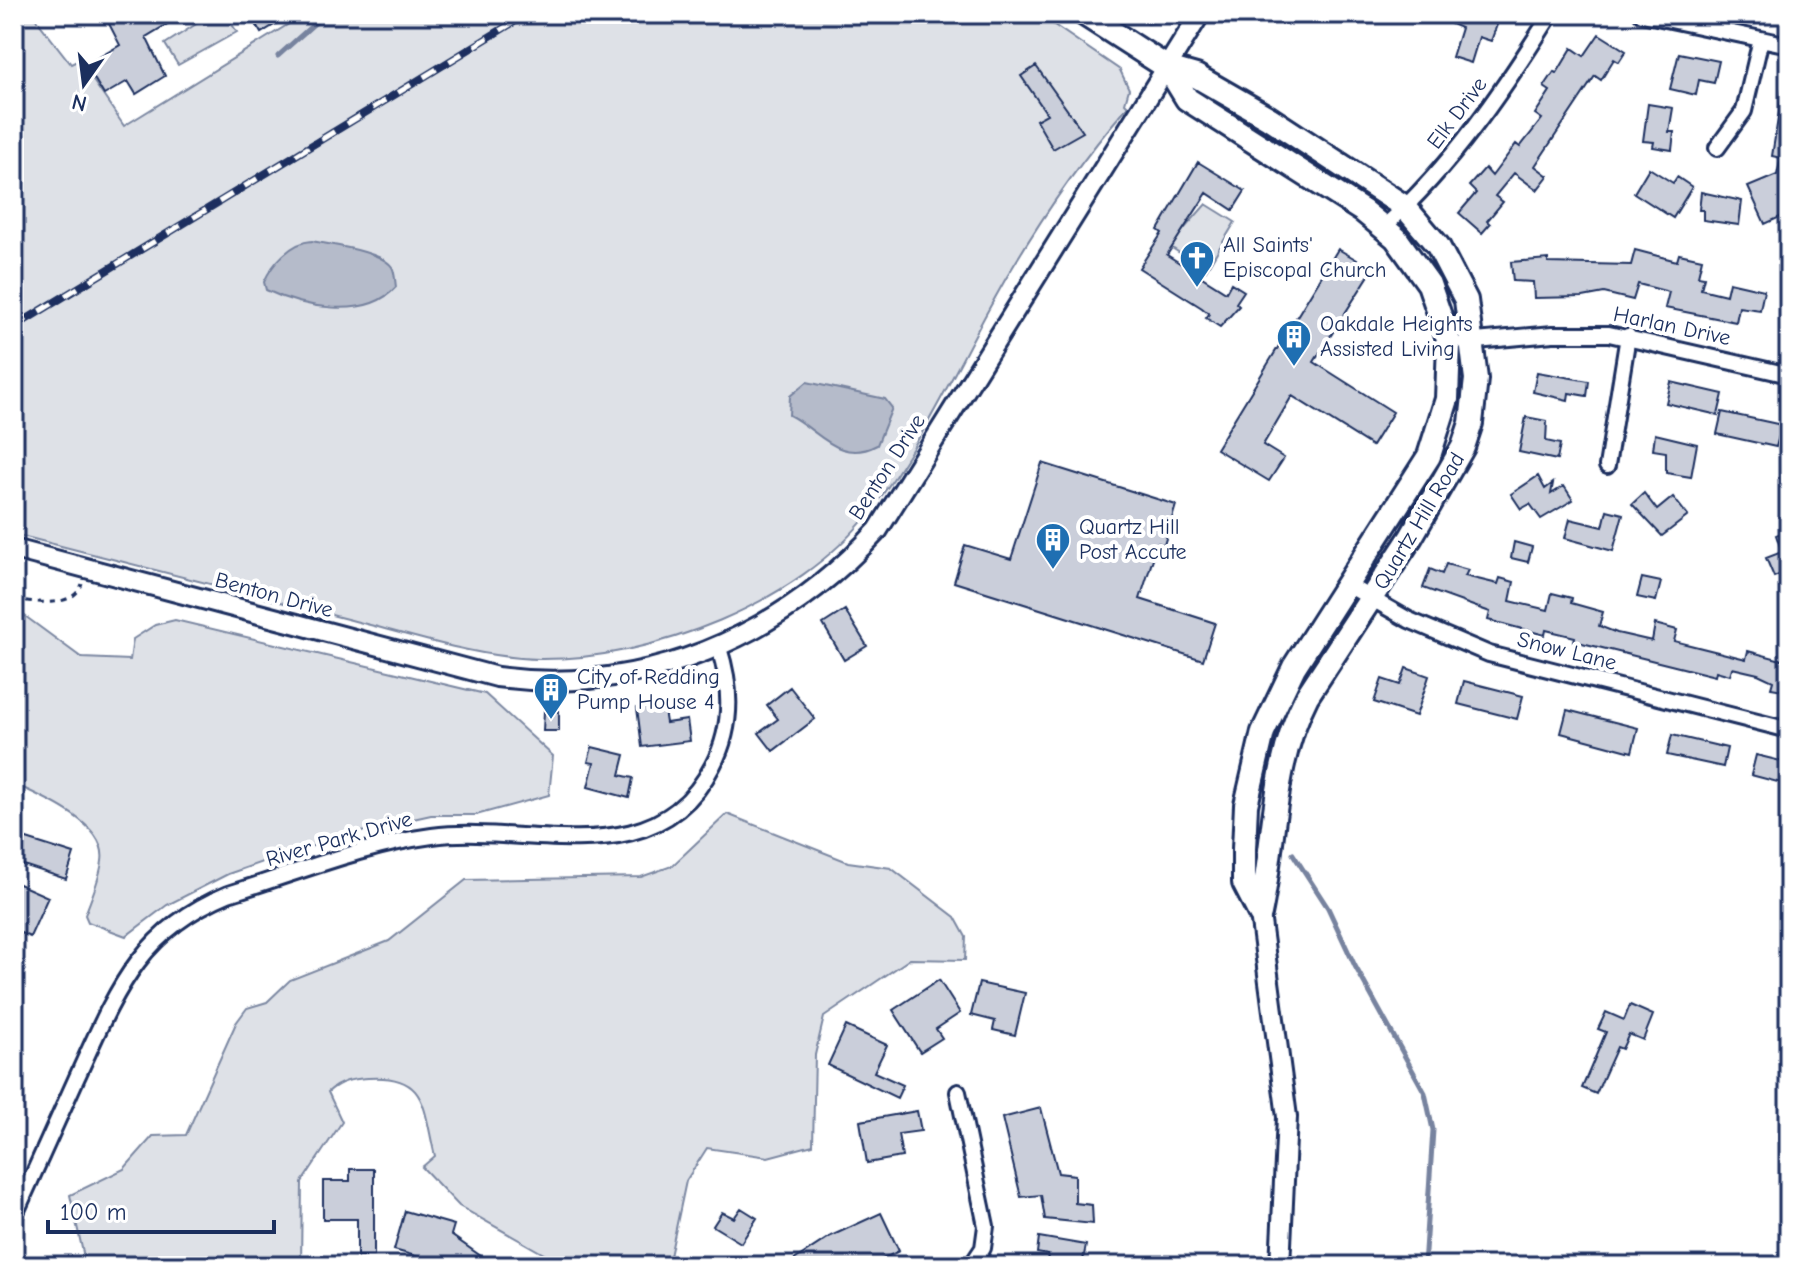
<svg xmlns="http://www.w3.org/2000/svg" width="1803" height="1280" viewBox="0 0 1803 1280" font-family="'Comic Neue',sans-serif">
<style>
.green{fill:#dee1e7;stroke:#7c88a2;stroke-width:2}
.water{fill:#b5bbca;stroke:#77839f;stroke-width:2}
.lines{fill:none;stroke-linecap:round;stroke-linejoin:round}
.stream{stroke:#77839f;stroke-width:5}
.building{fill:#caceda;stroke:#1b2f5e;stroke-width:2}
.minor-casing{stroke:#1b2f5e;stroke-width:20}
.tertiary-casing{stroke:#1b2f5e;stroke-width:24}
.secondary-casing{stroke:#1b2f5e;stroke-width:28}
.path{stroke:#1b2f5e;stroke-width:3;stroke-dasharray:6 6;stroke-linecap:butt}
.minor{stroke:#fff;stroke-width:14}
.tertiary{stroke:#fff;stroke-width:18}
.secondary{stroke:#fff;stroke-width:22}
.rail-casing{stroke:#1b2f5e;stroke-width:8}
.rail{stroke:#fff;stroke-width:5;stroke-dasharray:15;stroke-linecap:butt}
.labels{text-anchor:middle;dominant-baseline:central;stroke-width:8;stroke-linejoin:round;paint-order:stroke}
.street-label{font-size:22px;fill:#1b2f5e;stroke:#fff}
.poi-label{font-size:22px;fill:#1b2f5e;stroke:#fff;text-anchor:start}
</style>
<rect width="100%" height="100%" fill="#fff"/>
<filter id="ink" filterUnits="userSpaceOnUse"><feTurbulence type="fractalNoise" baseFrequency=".0125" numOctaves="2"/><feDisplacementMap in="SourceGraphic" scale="16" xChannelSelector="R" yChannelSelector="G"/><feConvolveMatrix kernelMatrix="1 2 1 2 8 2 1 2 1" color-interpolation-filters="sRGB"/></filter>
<g filter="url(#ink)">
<!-- green -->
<path class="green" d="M14,14H32L71,64L79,60L124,126L305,14H1038L1120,70L1129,89L1125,103L1128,106C1073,169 1026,240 986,314C950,381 916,452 869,513C798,604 652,660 539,659C476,658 408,634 347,619C236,590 125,562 14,534Z
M212,14H225L237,32L178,65L165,44Z
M1132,14H1176L1173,19L1148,24Z
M1206,204L1235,222L1206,270L1169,246Z
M14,608L82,658L130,660L133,639L155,625L175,620L485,694L553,756L549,795L476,815H431L382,826L285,854L228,874L167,905L126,936L88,922L85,915C91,898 100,879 102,861C108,824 41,796 14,784Z
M727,814L848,862L891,868L955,917L966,937L965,960L910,959L824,1017L815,1055L813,1145L768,1157L707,1148L686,1181L668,1266H555L549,1257L459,1206L422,1167L435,1156C423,1108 428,1074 368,1078C352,1079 340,1081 328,1092L342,1122L302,1182L301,1266H86L70,1195L124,1169L153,1136L186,1135L236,1023L247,1008L267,1002L290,980L389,941L466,880L641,877L672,866Z"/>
<!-- water -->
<path class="water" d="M312,241C330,245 382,251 392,267C395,272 395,281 396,287C366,321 301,307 266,290L264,282C272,264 291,242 312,241Z
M807,382L885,399L892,408L877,445C839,465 820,431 789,415L790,396Z"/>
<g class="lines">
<!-- stream -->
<path class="stream" d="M278,56L325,14
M1293,854L1328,908L1355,966L1425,1093L1433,1130L1424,1266"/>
</g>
<!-- building -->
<path class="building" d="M104,14H184L146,37L165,76L136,94L128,81L104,95L86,65L120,45Z
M250,14H292L261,33Z
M1454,14H1472L1498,22L1491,41L1479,37L1471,63L1452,57L1461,28L1451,24Z
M1599,34L1626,51L1619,62L1614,59L1601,80L1595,76L1535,166L1548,176L1537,190L1514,173L1495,196L1503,202L1487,221L1490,224L1482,233L1459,213L1476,193L1469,186L1485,168L1492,176L1516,144L1520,147L1542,119L1535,114L1550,91L1544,87L1554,72L1557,73L1572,48L1584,56Z
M1679,53L1719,61L1714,83L1699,80L1696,95L1670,89Z
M1036,66L1083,132L1053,149L1036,120L1047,114L1021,76Z
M1783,87L1789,88V213L1765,224L1748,187L1777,175L1781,158L1772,156Z
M1648,104L1673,108L1669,132H1674L1672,150L1653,147L1654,142L1643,141Z
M1198,162L1245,191L1233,210L1207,193L1167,255L1226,292L1231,283L1244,291L1236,303L1239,306L1220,327L1206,318L1209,314L1202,308L1139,268L1162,233L1158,230Z
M1649,168L1673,183L1677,177L1692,187L1673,218L1634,193Z
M1701,192L1742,201L1739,225L1703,220V210H1699Z
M1338,249L1373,269L1314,362L1393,412L1372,446L1292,396L1263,445L1284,458L1269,481L1216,449Z
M1635,250L1677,261L1679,254L1702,259L1698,276L1704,277L1701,289L1726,295L1729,282L1764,290L1760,310L1739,307L1736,322L1665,308L1669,292L1638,284L1633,300L1604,293L1583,297L1534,298L1533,282L1513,281L1511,262L1548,259V263L1631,265Z
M1537,372L1589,381L1587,396L1569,393L1568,400L1533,392Z
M1671,382L1723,394L1718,415L1666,403Z
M1722,412L1782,425L1776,447L1717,434Z
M1526,417L1547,421L1546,441L1560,444L1557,460L1519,452Z
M1655,434L1697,444L1691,477L1666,473V452L1653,450Z
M1042,463L1176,505L1164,545L1158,543L1140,599L1215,623L1203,660L954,582L965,545L1011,559Z
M1538,476L1545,489L1553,483L1551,494L1564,486L1573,500L1541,519L1530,504L1521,509L1511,494Z
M1644,493L1657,510L1673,497L1688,516L1662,536L1632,504Z
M1607,510L1623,514L1613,551L1565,538L1570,519L1603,527Z
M1789,530V571L1774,577L1766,558L1782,552L1776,535Z
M1514,542L1532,547L1528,562L1511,558Z
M1446,564L1468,570L1465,576L1498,584L1500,578L1514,582L1510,601L1548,610L1552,593L1572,598L1571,603L1603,612L1599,626L1617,633L1652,641L1655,624L1677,630L1674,641L1746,659L1748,651L1789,662V691L1771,688L1773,681L1758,674L1732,668L1730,675L1716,671L1715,676L1574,641L1575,637L1546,630L1545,635L1488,620L1490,612L1423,588L1430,569L1442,574Z
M1642,578L1661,582L1656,601L1637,597Z
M845,610L867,646L844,660L823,624Z
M1406,668L1429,676L1416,716L1374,702L1382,679L1400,685Z
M1464,681L1523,696L1517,719L1458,704Z
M790,687L815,719L773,751L759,733L778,719L767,705Z
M663,704L666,723L687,720L690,741L642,747L637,708Z
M1567,710L1638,728L1632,752L1561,733Z
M544,711H559V731H543Z
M1672,735L1727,748L1723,767L1667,755Z
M592,747L625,755L620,775L633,778L629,798L588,787L594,763L588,762Z
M1756,755L1789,763V785L1751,775Z
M14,835L74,854L66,879L14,862Z
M14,882L48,897L30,937L14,930Z
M939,980L960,1013L936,1029L942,1038L920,1052L893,1010Z
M979,983L1025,993L1015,1035L993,1030L995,1021L971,1015Z
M1630,1005L1653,1015L1643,1040L1629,1034L1622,1049L1617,1047L1596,1094L1582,1088L1606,1032L1598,1029L1606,1012L1624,1020Z
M846,1026L887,1045L874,1072L903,1085L897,1098L828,1065Z
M1041,1108L1058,1173L1075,1175V1203L1092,1205L1093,1224L1045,1219L1041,1195L1021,1197L1002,1118Z
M917,1111L921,1131L898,1134L902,1157L867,1163L860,1121Z
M350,1169H374V1256H357V1219H323V1181H350Z
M741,1208L757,1218L741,1243L713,1226L722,1212L734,1218Z
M405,1211L454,1225L451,1235L495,1266H451L394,1250Z
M881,1213L899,1251L868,1266H785L831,1236Z
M1039,1237L1086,1245L1082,1266H1046L1048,1255L1037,1253Z"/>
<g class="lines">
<defs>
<path id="minor" d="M1642,14L1789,45
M1717,148L1744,111L1761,39
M1384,227C1453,164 1502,92 1551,14
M1465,342L1553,334H1609L1789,375
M1607,466L1628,336
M1346,584L1409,620L1489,654L1789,730
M958,1092L986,1226L983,1248L971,1266
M14,1217C35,1170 56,1123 77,1077C115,994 138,931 228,894C294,874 364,845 432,836C530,823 656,878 713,765C733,727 732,688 719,648"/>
<path id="tertiary" d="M14,549L497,677C644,696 779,638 878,530L1200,14
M1260,914L1287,1117L1280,1266"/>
<path id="secondary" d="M1084,14L1168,68L1196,76L1269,118L1405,207L1438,246L1466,300L1476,379L1471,423L1463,447L1411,537L1307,696C1271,766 1276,839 1260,914
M1168,68L1187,99L1363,211L1396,238L1429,284L1449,342L1447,399L1429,456L1294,667L1263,732L1246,805L1244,849V883L1260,914"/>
</defs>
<!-- minor casing -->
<use href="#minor" class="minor-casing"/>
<!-- tertiary casing -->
<use href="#tertiary" class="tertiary-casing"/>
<!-- secondary casing -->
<use href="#secondary" class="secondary-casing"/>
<!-- path -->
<path class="path" d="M14,599C35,602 73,609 82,584"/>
<!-- minor -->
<use href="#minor" class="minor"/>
<!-- tertiary -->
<use href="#tertiary" class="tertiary"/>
<!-- secondary -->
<use href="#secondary" class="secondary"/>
<defs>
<path id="rail" d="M14,327L527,14"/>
</defs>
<!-- rail casing -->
<use href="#rail" class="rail-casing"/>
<!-- rail -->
<use href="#rail" class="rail"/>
</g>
</g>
<!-- icons -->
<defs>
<symbol id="church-pin" viewBox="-11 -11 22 30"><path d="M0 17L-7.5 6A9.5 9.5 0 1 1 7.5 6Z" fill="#1f6fb2" stroke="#fff"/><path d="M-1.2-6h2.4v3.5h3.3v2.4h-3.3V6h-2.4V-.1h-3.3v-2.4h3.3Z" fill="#fff"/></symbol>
<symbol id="building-pin" viewBox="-11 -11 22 30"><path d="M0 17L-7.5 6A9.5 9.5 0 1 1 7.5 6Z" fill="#1f6fb2" stroke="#fff"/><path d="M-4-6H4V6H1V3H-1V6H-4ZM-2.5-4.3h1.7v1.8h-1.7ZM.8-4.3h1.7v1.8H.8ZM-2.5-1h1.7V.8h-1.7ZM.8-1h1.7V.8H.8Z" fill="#fff"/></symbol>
</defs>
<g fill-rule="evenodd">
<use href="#church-pin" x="1177" y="238" width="40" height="54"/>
<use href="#building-pin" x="1274" y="317" width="40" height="54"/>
<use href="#building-pin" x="1033" y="520" width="40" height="54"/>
<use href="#building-pin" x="531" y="670" width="40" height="54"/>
</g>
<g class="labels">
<!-- street labels -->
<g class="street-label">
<text transform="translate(1457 113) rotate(-53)">Elk Drive</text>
<text transform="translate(1672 326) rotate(12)">Harlan Drive</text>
<text transform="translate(887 467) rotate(-57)">Benton Drive</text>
<text transform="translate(1419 521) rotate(-59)">Quartz Hill Road</text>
<text transform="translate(274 595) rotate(15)">Benton Drive</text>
<text transform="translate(1567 651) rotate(14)">Snow Lane</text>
<text transform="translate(339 839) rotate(-16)">River Park Drive</text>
</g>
<!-- poi labels -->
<g class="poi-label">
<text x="1223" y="245">All Saints'<tspan x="1223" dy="25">Episcopal Church</tspan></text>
<text x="1320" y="324">Oakdale Heights<tspan x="1320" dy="25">Assisted Living</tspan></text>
<text x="1079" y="527">Quartz Hill<tspan x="1079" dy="25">Post Accute</tspan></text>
<text x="577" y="677">City of Redding<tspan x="577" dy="25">Pump House 4</tspan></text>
</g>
</g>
<!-- margin -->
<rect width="1803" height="1280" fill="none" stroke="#fff" stroke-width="48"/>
<rect x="24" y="24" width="1755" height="1232" fill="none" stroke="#1b2f5e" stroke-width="3" filter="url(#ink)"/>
<!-- north arrow -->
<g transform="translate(84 84) rotate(194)" stroke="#ffffff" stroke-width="6" paint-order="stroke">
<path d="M0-6L14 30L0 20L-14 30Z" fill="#1b2f5e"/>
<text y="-12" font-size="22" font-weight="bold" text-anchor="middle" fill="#1b2f5e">N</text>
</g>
<!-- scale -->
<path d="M48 1220v12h226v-12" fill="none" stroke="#1b2f5e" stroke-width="4"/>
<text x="60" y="1220" font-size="24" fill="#1b2f5e" stroke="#ffffff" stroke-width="6" paint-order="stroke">100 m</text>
</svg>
